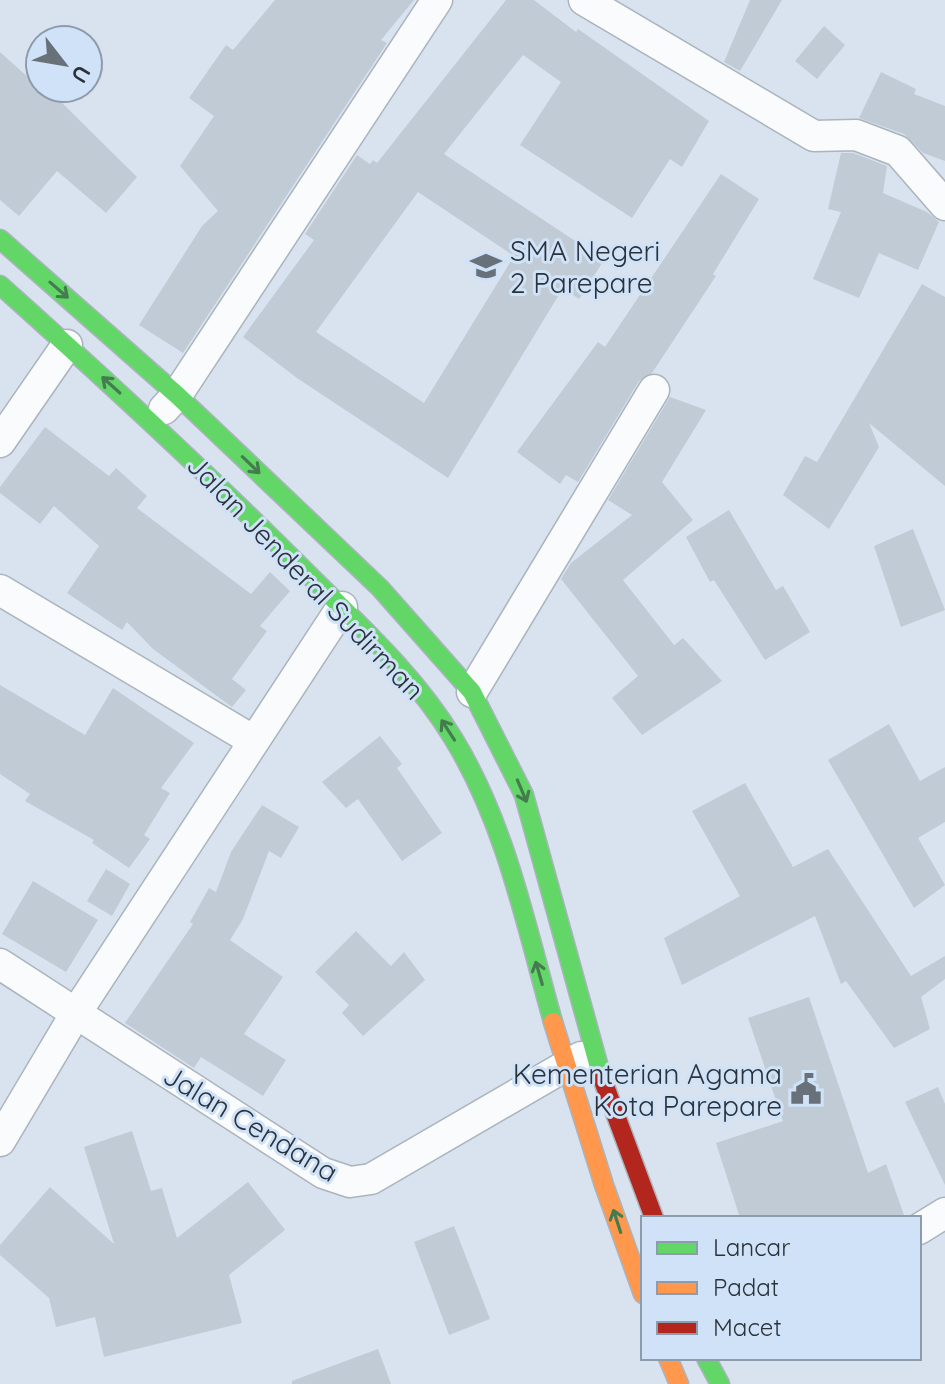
<svg xmlns="http://www.w3.org/2000/svg" width="945" height="1384" viewBox="0 0 945 1384" font-family="Quicksand,sans-serif">
<style>
.building{fill:#c1cbd6;fill-rule:evenodd}
.lines{fill:none;stroke-linecap:round;stroke-linejoin:round}
.street-casing{stroke:#abb4bd;stroke-width:33}
.fast-casing{stroke:#abb4bd;stroke-width:21}
.slow-casing{stroke:#abb4bd;stroke-width:21}
.jam-casing{stroke:#abb4bd;stroke-width:21}
.street{stroke:#f9fbfd;stroke-width:30}
.fast{stroke:#63d668;stroke-width:18}
.slow{stroke:#ff974d;stroke-width:18}
.jam{stroke:#b3261e;stroke-width:18}
.oneway{stroke:#447c4f}
.labels{text-anchor:middle;dominant-baseline:central;stroke-width:6;stroke-linejoin:round;paint-order:stroke}
.poi-label{font-size:28px;fill:#2b323a;stroke:#cfe2f8;text-anchor:start}
.street-label{font-size:28px;fill:#2b323a;stroke:#cfe2f8}
</style>
<rect width="100%" height="100%" fill="#d8e3ef"/>
<!-- building -->
<path class="building" d="M275,0H414L381,40L387,43L183,353L139,325L202,226L218,211L180,166L214,116L189,98L226,45L233,50Z
M506,0H534L576,32L578,29L709,121L682,167L670,159L632,218L520,145L561,82L523,55L444,154L604,260L579,299L563,288L448,478L297,378L243,337L314,240L305,234L357,155L370,164L373,160L377,163ZM418,192L514,256L424,403L316,332Z
M750,0H782L740,71L724,62Z
M824,26L845,45L817,79L795,61Z
M0,52L40,88L54,95L137,177L106,213L57,171L19,216L0,200Z
M881,72L916,89L914,94L945,106V161L923,153L904,134L859,118Z
M841,153H853L887,166L883,193L927,212L939,222L918,270L879,253L859,298L813,279L841,212L828,209Z
M721,174L759,199L713,274L716,276L652,373L639,381L578,482L566,475L560,484L517,452L598,342L605,347Z
M922,284L945,297V486L869,423L879,447L829,529L783,495L805,456L817,462Z
M670,397L706,410L662,482L693,520L623,580L674,645L683,638L722,681L642,735L612,698L638,676L561,579L571,563L632,515L608,500Z
M45,427L109,476L116,468L147,496L137,508L251,594L270,572L290,591L260,626L267,631L232,679L246,690L232,707L153,649L127,622L122,630L67,593L99,546L54,506L40,524L0,493V487Z
M729,510L776,590L783,586L810,632L765,660L714,580L710,582L686,537Z
M913,529L945,610L901,627L874,546Z
M0,685L85,735L113,688L194,743L161,788L170,793L144,835L150,839L129,868L92,843L94,840L25,801L30,794L0,774Z
M889,724L920,781L945,767V822L918,838L945,885L914,908L828,760Z
M380,736L402,764L397,768L442,833L402,861L358,799L346,808L322,782Z
M745,783L793,867L828,849L911,976L945,956V979L921,997L930,1029L894,1048L846,981L841,984L815,916L682,985L664,938L740,896L692,811Z
M262,805L299,827L281,858L269,851L243,919L230,940L283,977L244,1034L286,1060L263,1096L201,1057L194,1068L125,1023L193,924L190,922L209,888L216,892L231,852Z
M106,869L130,884L112,916L87,901Z
M33,881L98,920L66,972L2,934Z
M356,931L391,966L404,952L425,980L363,1036L342,1013L349,1005L315,972Z
M809,997L868,1173L886,1164L905,1218H740L716,1143L783,1121L748,1018Z
M938,1087L945,1104V1185L905,1102Z
M132,1131L151,1191L162,1188L177,1238L248,1182L285,1230L229,1275L242,1323L104,1357L95,1317L56,1327L49,1298L0,1255V1245L50,1187L114,1244L84,1147Z
M454,1226L490,1319L449,1335L414,1242Z
M378,1349L391,1384H292V1381Z"/>
<g class="lines">
<defs>
<path id="street" d="M584,0L814,136L856,135L898,151L945,205
M164,409L177,395L437,0
M0,442L67,345
M0,590L254,741
M472,692L654,390
M0,964L323,1173L350,1182L371,1179L581,1057
M0,1141L76,1013L342,607
M919,1229L945,1213"/>
<path id="fast" d="M0,239L177,395L380,588L472,692L524,795L602,1078
M0,285C104,378 206,472 305,571C357,623 414,674 453,738C506,824 526,926 553,1022
M706,1358L720,1384"/>
<path id="slow" d="M553,1022L604,1185L643,1294
M668,1358L679,1384"/>
<path id="jam" d="M602,1078L654,1218"/>
</defs>
<!-- street casing -->
<use href="#street" class="street-casing"/>
<!-- fast casing -->
<use href="#fast" class="fast-casing"/>
<!-- slow casing -->
<use href="#slow" class="slow-casing"/>
<!-- jam casing -->
<use href="#jam" class="jam-casing"/>
<!-- street -->
<use href="#street" class="street"/>
<!-- fast -->
<use href="#fast" class="fast"/>
<!-- slow -->
<use href="#slow" class="slow"/>
<!-- jam -->
<use href="#jam" class="jam"/>
</g>
<!-- one-way arrows -->
<defs><path id="oneway-shaft" d="M-6 0H5M1.5-3L5.5 0L1.5 3" fill="none" stroke-width="1.6" stroke-linecap="round" stroke-linejoin="round" transform="scale(2)"/></defs>
<g class="oneway">
<use href="#oneway-shaft" transform="translate(59 290) rotate(41)"/>
<use href="#oneway-shaft" transform="translate(111 385) rotate(-138)"/>
<use href="#oneway-shaft" transform="translate(251 465) rotate(44)"/>
<use href="#oneway-shaft" transform="translate(448 730) rotate(-123)"/>
<use href="#oneway-shaft" transform="translate(522 791) rotate(67)"/>
<use href="#oneway-shaft" transform="translate(539 973) rotate(-106)"/>
<use href="#oneway-shaft" transform="translate(617 1221) rotate(-108)"/>
</g>
<!-- icons -->
<defs>
<symbol id="school-bare" viewBox="-9 -9 18 18"><path d="M0-5L7-2L0 1L-7-2ZM-4 1L0 2.5L4 1V4Q0 6-4 4Z" fill="#687079" stroke="#cfe2f8" stroke-width="2.5" paint-order="stroke"/></symbol>
<symbol id="civic-bare" viewBox="-9 -9 18 18"><path d="M-.6-6.5H3V-4.5H.6V-3L4-1V1h2V6H-6V1h2V-1L-.6-3ZM-1.2 2.5V6h2.4V2.5Z" fill="#687079" stroke="#cfe2f8" stroke-width="2.5" paint-order="stroke"/></symbol>
</defs>
<g fill-rule="evenodd">
<use href="#school-bare" x="464" y="244" width="44" height="44"/>
<use href="#civic-bare" x="784" y="1067" width="44" height="44"/>
</g>
<g class="labels">
<!-- poi labels -->
<g class="poi-label">
<text x="510" y="250">SMA Negeri<tspan x="510" dy="32">2 Parepare</tspan></text>
<text x="782" y="1073" text-anchor="end">Kementerian Agama<tspan x="782" dy="32">Kota Parepare</tspan></text>
</g>
<!-- street labels -->
<g class="street-label">
<text transform="translate(306 577) rotate(46)">Jalan Jenderal Sudirman</text>
<text transform="translate(251 1123) rotate(31)">Jalan Cendana</text>
</g>
</g>
<!-- legend -->
<rect x="641" y="1216" width="280" height="144" fill="#cfe2f8" stroke="#8d9cac" stroke-width="2"/>
<rect x="657" y="1242" width="40" height="12" fill="#63d668" stroke="#8d9cac" stroke-width="2"/>
<text x="713" y="1256" font-size="24" fill="#2b323a">Lancar</text>
<rect x="657" y="1282" width="40" height="12" fill="#ff974d" stroke="#8d9cac" stroke-width="2"/>
<text x="713" y="1296" font-size="24" fill="#2b323a">Padat</text>
<rect x="657" y="1322" width="40" height="12" fill="#b3261e" stroke="#8d9cac" stroke-width="2"/>
<text x="713" y="1336" font-size="24" fill="#2b323a">Macet</text>
<!-- north arrow -->
<g transform="translate(64 64) rotate(121)"><circle r="38" fill="#cfe2f8" stroke="#8d9cac" stroke-width="2"/>
<path d="M0-6L14 30L0 20L-14 30Z" fill="#687079"/>
<text y="-12" font-size="22" font-weight="bold" text-anchor="middle" fill="#2b323a">U</text>
</g>
</svg>
